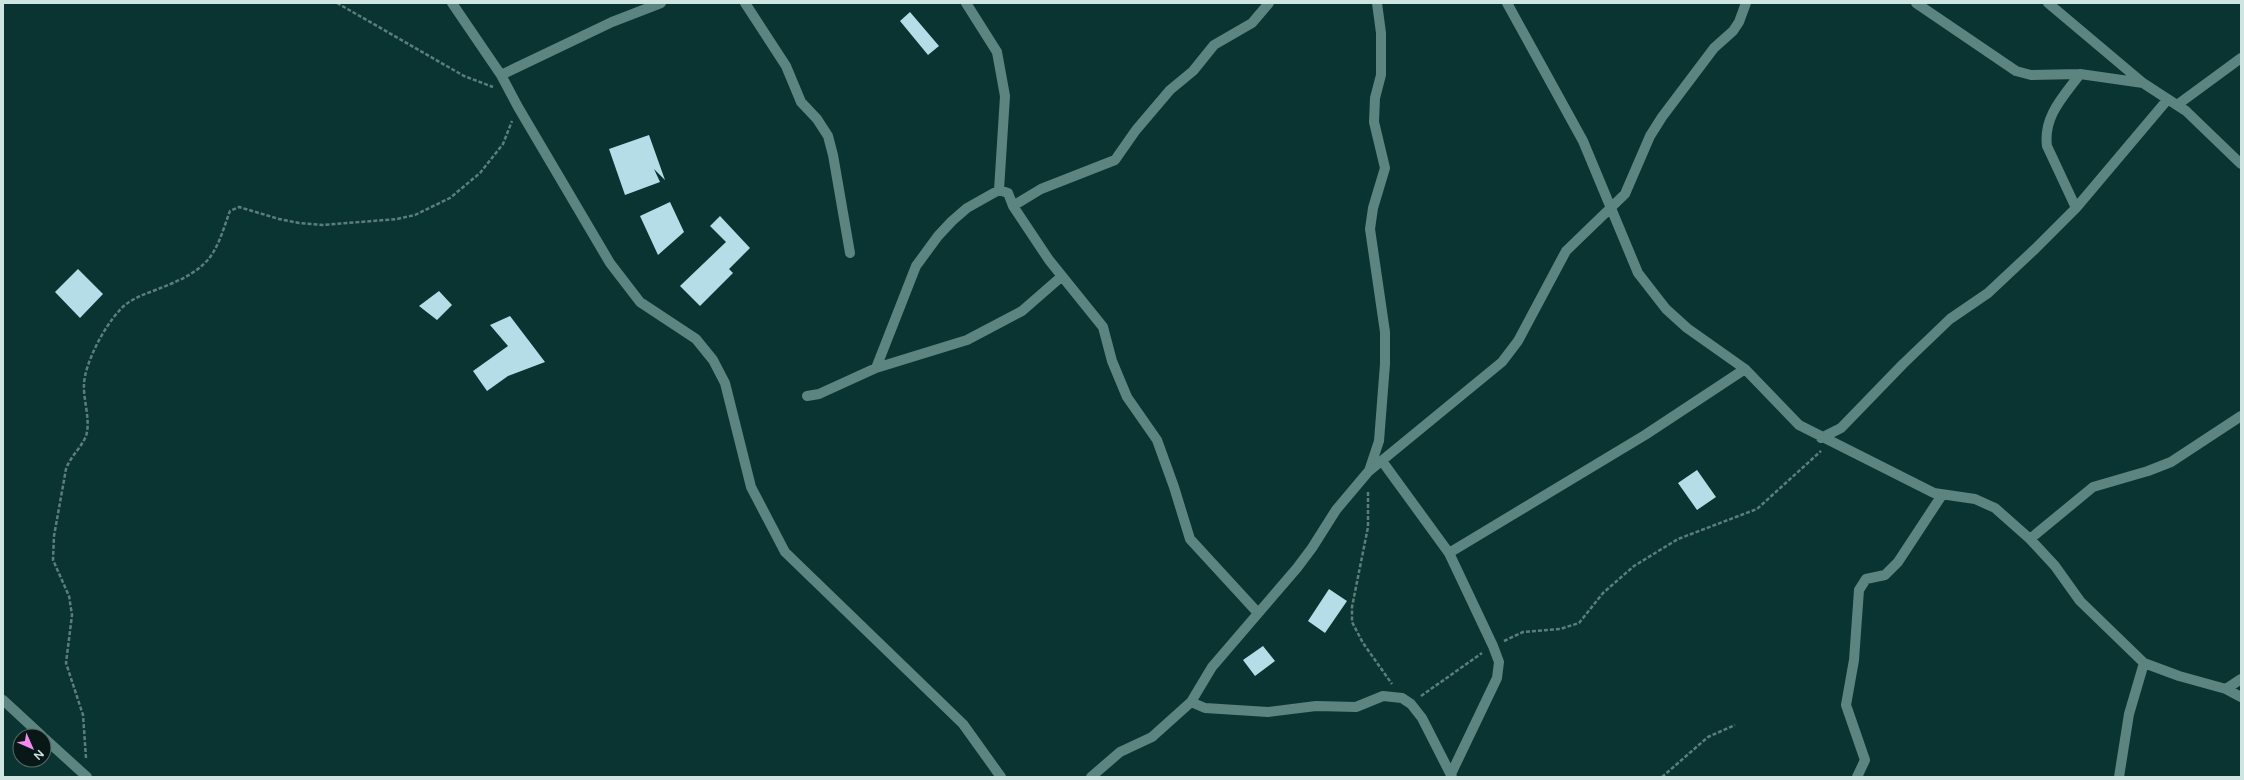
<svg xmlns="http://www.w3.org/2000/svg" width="2244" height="780" viewBox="0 0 2244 780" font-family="'Varela Round',sans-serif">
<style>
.building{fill:#b4dde8}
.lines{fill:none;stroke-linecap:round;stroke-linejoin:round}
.path{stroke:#5c7e7b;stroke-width:2.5;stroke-dasharray:4 2;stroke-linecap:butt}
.street{stroke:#5c8480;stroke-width:10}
</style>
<rect width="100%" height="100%" fill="#093431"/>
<!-- building -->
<path class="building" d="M910,12L939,46L928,55L900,21Z
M649,135L665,180L654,169L660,182L625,195L609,149Z
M670,202L684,232L658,255L640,216Z
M720,216L750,248L729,269L733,273L700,306L680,286L726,242L710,226Z
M78,269L103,294L80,318L55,292Z
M439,291L452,305L437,320L419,306Z
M510,316L545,362L508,376L487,391L473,371L508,346L490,325Z
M1697,470L1716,497L1697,510L1678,483Z
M1329,589L1347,601L1325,633L1308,621Z
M1263,646L1275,661L1255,676L1243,660Z"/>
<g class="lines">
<!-- path -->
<path class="path" d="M337,3L464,76L493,87
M1368,492V527L1352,607V622L1363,643L1392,684
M1504,641L1523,632L1560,629L1579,623L1603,593L1634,566L1678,539L1757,509L1821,451
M1421,696L1482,653
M86,758L83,715L66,663L72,615L69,596L53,560L54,536L66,469C70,457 81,448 86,436C91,420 83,400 84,384C85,363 104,327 119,311C129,299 143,295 158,289C179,281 203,271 214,251C221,239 225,224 230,211L239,207L279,219L299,223L323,225L397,219L415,215L450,198L480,173L503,144L512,121
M1662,777L1708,737L1735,725"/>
<!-- street -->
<path class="street" d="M452,3L501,75L518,107L610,263L640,302L696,339L713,360L725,383L751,487L785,552L963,724L1001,777
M745,3L786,66L801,102L817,119L828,136L833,155L850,253
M966,3L997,52L1005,96L999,190
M1507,3L1583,141L1638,273L1666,309L1687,328L1745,369L1799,425L1934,493L1975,499L1995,508L2030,539L2055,566L2080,601L2144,663L2129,714L2119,777
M1916,3L2016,71L2031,75L2080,74L2143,83
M2048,3L2143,83L2186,111L2241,164
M501,75L612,22L661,3
M2177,105L2241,58
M1013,206L1041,189L1115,160L1136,130L1170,90L1193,71L1214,45L1252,23L1269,3
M2076,208L2047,146C2043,116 2064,96 2080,74
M876,368L916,266L938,236L952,221L967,208L999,190L1008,193L1013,206L1049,260L1103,327L1112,361L1127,397L1157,440L1174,487L1190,539L1258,613
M807,396L819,394L876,368L967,340L1022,311L1061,277
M1821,438L1841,428L1903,364L1950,319L1988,293L2035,249L2076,208L2168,99
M1382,461L1449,553L1493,646L1499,662L1497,678L1451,774
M1369,471L1379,441L1385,364V332L1370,229L1373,208L1385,168L1374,122L1375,98L1381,75V33L1377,3
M2030,539L2093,487L2148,471L2171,462L2241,416
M1449,553L1645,435L1745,369
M2144,663L2179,676L2226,689L2241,697
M2226,689L2241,679
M3,700L42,736
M1191,702L1205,708L1268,712L1316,706L1356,707L1383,696L1402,698L1411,704L1422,718L1452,777
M44,738L87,777
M1091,777L1120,752L1152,737L1191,702L1212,667L1297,568L1312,548L1336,510L1368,472L1502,362L1518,341L1566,251L1625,194L1650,136L1662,117L1714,48L1733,31L1739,22L1746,3
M1857,777L1865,760L1846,705L1854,660L1859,590L1866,579L1885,575L1898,562L1942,495"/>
</g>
<!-- border -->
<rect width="2244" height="780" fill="none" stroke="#cfe5e2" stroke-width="8"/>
<!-- north arrow -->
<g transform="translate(32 748) rotate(135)"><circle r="19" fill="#081817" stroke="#586a68"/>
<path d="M0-3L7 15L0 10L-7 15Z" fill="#f489f0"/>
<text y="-6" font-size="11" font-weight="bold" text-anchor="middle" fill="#cfe5e2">N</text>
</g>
</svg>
